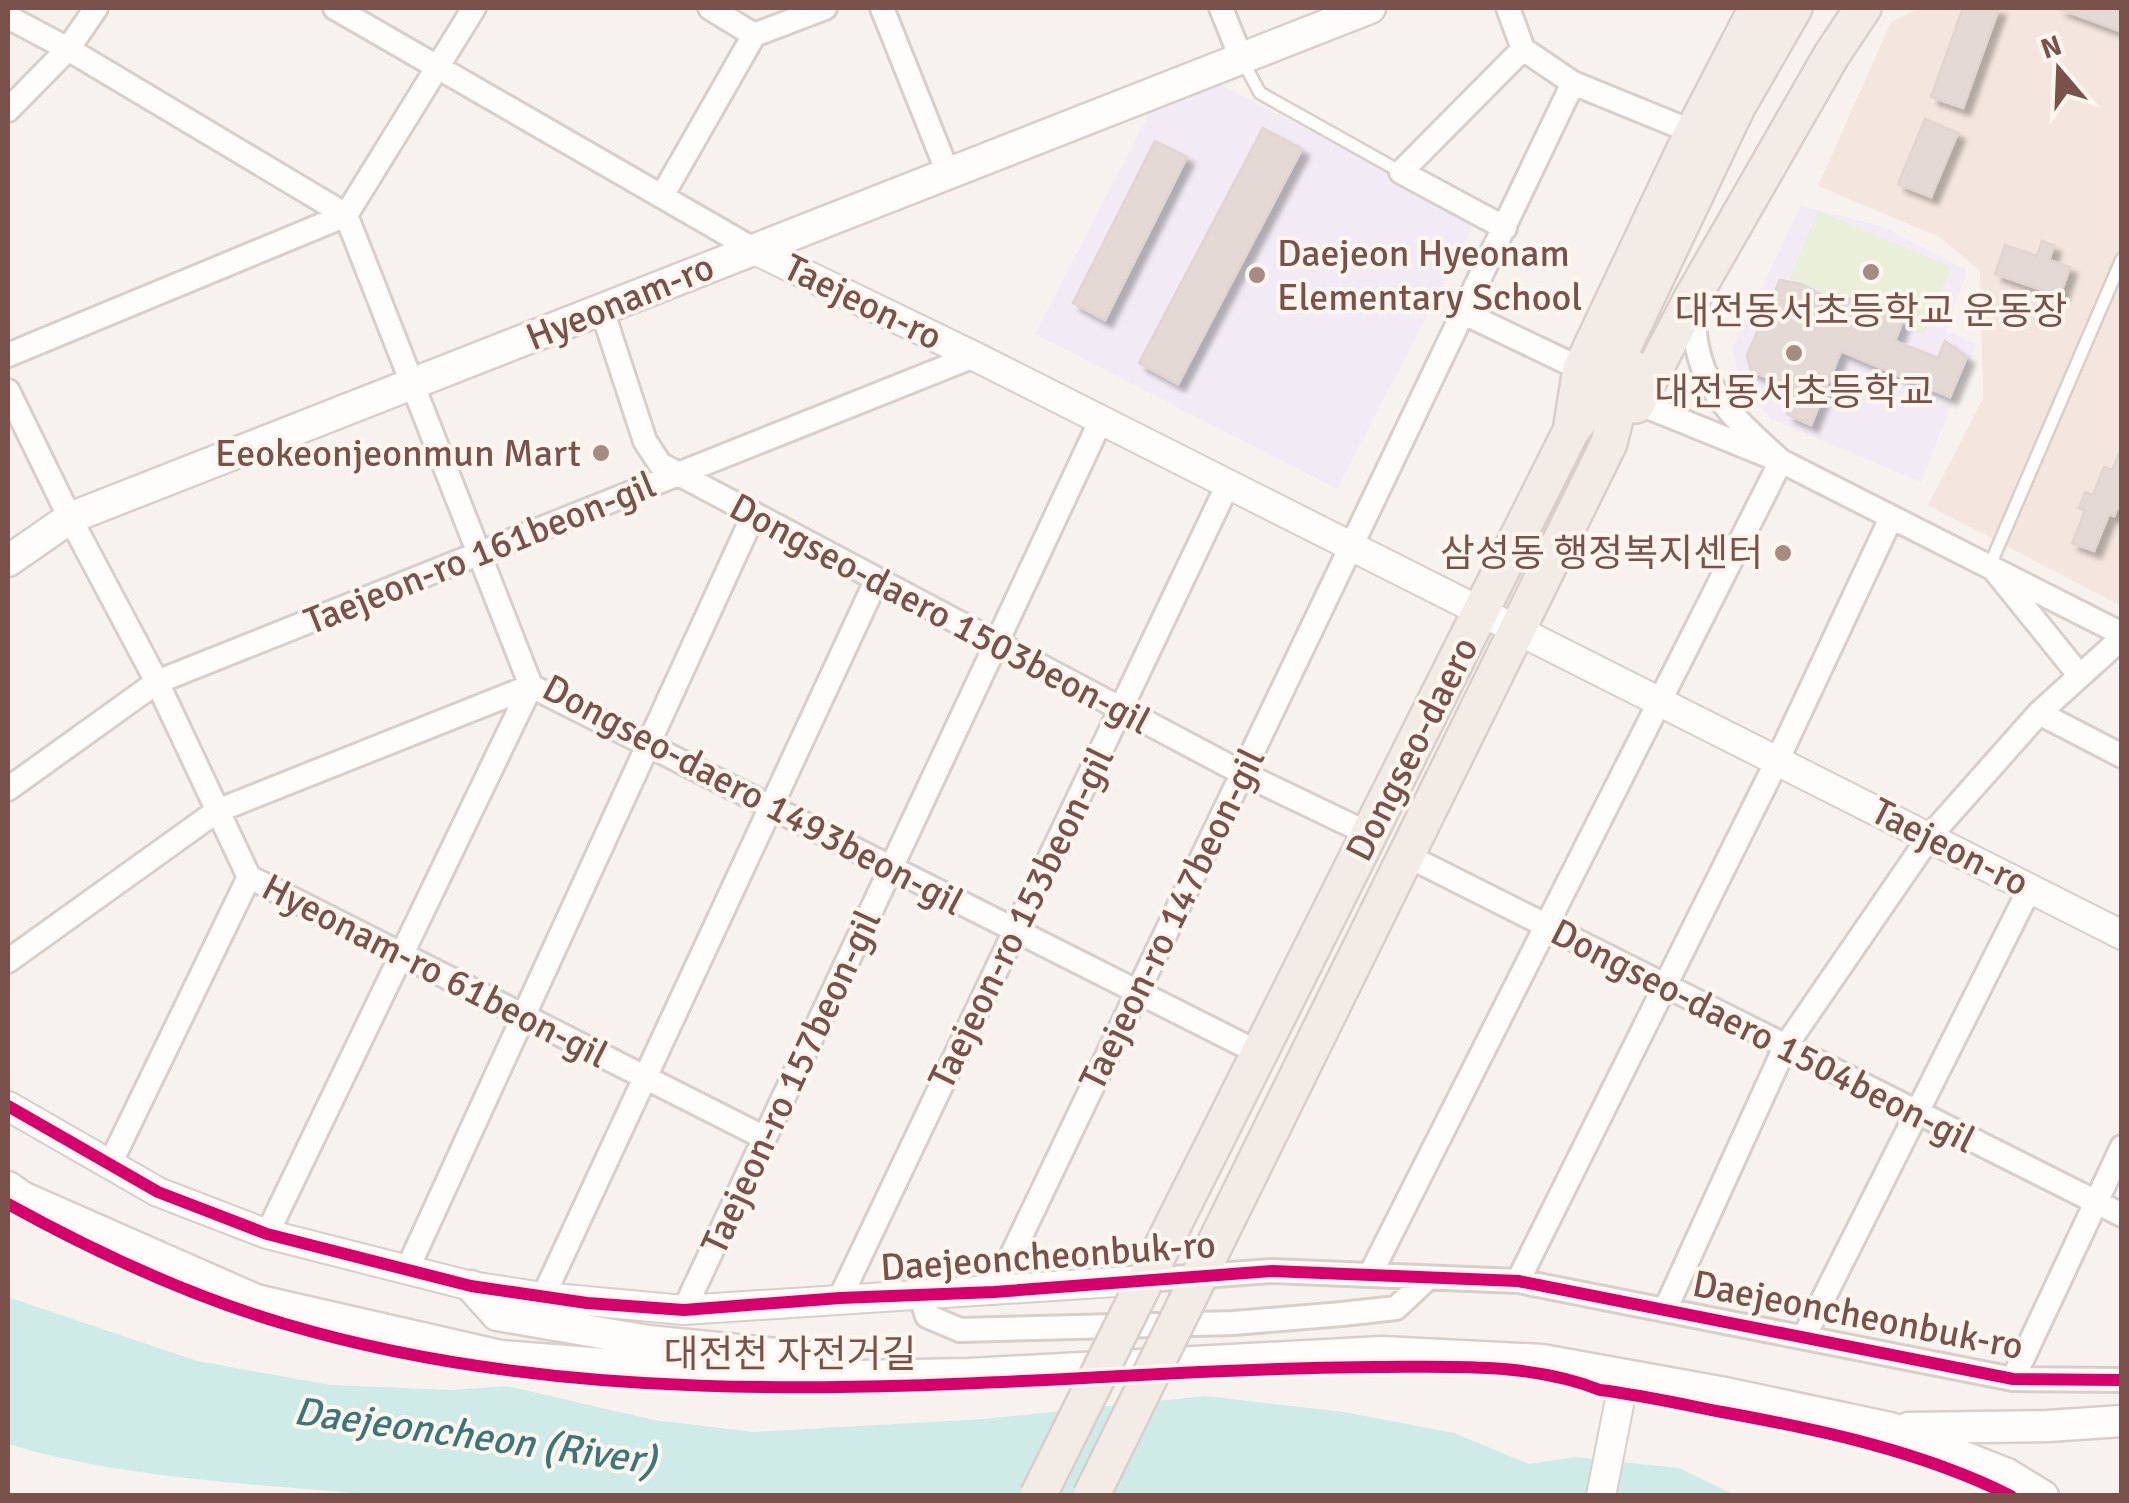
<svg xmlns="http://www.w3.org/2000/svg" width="2129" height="1503" viewBox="0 0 2129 1503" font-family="Signika,'Noto Sans KR',sans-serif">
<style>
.residential{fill:#f4e6de}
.education{fill:#f2ebf5}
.green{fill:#e9efd8}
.water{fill:#ceebe8}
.building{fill:#e5d9d5;stroke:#e2d4cf;stroke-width:2.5;filter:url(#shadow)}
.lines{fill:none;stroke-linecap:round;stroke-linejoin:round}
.service-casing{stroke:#d8ceca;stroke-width:16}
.minor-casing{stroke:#d8ceca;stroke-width:28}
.tertiary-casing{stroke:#d8ceca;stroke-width:32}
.secondary-casing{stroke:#d9cecb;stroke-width:35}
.primary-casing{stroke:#daceca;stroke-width:40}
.service{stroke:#fefdfc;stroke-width:11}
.minor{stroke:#fefdfc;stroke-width:22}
.tertiary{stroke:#fefdfc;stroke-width:28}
.secondary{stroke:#fefdfc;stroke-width:30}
.primary{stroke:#f3ece6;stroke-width:35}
.primary-bridge-casing{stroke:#daceca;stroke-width:40;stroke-linecap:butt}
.primary-bridge{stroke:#f3ece6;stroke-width:35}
.cycleway-casing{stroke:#fff6f0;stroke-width:19}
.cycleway{stroke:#d6006c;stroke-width:12}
.poi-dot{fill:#a58b84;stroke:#fff6f0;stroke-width:4}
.labels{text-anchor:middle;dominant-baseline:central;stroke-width:8;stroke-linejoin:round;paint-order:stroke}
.poi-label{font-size:38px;fill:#79534b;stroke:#fff6f0}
.street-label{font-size:38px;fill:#79534b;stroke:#fff6f0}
.water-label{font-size:40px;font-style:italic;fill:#3a7776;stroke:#fff6f0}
</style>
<defs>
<filter id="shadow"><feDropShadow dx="7" dy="7" stdDeviation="2.5" flood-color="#0004"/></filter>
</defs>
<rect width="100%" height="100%" fill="#f8f2ee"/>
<!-- residential -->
<path class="residential" d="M1920,8H2121V606L1928,505L1983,399L1980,271L1939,237L1818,186L1891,22Z"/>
<!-- education -->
<path class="education" d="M1219,84L1478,217L1337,489L1035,334L1152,108Z
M1801,206L1881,226L1967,270L1946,331L1976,344L1921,482L1771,419L1741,386L1732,348Z"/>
<!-- green -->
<path class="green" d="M1818,211L1951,267L1923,334L1790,278Z"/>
<!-- water -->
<path class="water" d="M8,1297L197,1361L330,1385L451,1390L507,1386L654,1420L753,1432L984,1419L1205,1396L1344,1412L1454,1433L1529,1464L1575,1457L1679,1468L1735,1495L387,1496C263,1484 127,1480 8,1444Z"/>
<!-- building -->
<path class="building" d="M1963,8H1999L1963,108L1931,97Z
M2058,8H2122V32Z
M1925,119L1958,133L1931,197L1898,184Z
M1263,128L1302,149L1178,384L1139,363Z
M1155,141L1187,157L1105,320L1073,303Z
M2042,241L2054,246L2049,260L2070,267L2060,296L1995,274L2005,245L2037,256Z
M1780,280L1801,284L1824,296L1817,309L1824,322L1835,293L1903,320L1895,341L1938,358L1945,341L1967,357L1950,397L1841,351L1811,425L1787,414L1797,390L1751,371L1747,355Z
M2122,447V498L2114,516L2109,514L2094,551L2072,543L2085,511L2079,508L2085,492L2093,495L2104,467L2112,470Z"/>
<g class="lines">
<defs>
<path id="service" d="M1241,58L1260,93L1401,172
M1990,565L2122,259"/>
<path id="minor" d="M335,8L753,249
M710,8L754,35
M882,8L948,173
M1221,8L1241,58
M1508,8L1523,49L1573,83L1693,132
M8,17L68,49L346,215L531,686L1259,1053
M8,110L68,49L96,8
M662,196L754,35L825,8
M1505,228L1401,172L1523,49
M602,310L645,441L660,464L1242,773L1369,834
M1464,313L1581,369
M8,355L346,215L474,8
M8,391L70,518L157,682L249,877L765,1138
M1638,403L1781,461L2122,634
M1996,572L2080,676
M2039,713L2122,756
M8,789L157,682L974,356
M1406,855L2122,1215
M8,961L217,811L531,686
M110,1164L249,877
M267,1234L531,686
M407,1270L753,516
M1370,1275L1781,461C1748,431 1710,400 1699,355C1694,338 1694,318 1691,300
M1146,1280L1272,1271L1518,1281L2013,1379L2122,1380
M1518,1281L1777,761L1891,518
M994,1292L1573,83
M543,1297L876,581
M921,1297L927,1316L960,1330L1234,1323L1342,1314L1396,1308L1428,1278
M840,1298L1228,484
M684,1310L1101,420
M1665,1310L1785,1047L1930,836L2039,713L2122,638
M1804,1337L2030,888
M2013,1379L2122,1147"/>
<path id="tertiary" d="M753,249L974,356L2122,935
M8,1106L158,1192L267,1234L471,1286L543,1297L684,1310L1146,1280
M1601,1496L1625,1374"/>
<path id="secondary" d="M8,561L70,518L1370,8
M8,1187L22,1197L256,1300L501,1356L734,1374L858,1376L969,1374L1382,1352L1542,1360L1725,1393L1890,1428L2007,1474L2043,1496
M471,1286L497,1315L648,1341L817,1358
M1908,1428L2048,1426L2122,1421"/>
<path id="primary" d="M1636,405L1691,300L1831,56L1863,8
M1572,425L1581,369L1693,132L1757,8
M1135,1301L1571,431L1602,391L1737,107L1794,8
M1187,1301L1609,443L1621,395L1634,369"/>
</defs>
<!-- service casing -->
<use href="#service" class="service-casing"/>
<!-- minor casing -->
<use href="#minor" class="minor-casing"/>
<!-- tertiary casing -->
<use href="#tertiary" class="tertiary-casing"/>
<!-- secondary casing -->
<use href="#secondary" class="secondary-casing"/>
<!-- primary casing -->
<use href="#primary" class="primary-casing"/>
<!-- service -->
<use href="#service" class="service"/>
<!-- minor -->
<use href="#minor" class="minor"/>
<!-- tertiary -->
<use href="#tertiary" class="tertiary"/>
<!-- secondary -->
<use href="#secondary" class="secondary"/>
<!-- primary -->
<use href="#primary" class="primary"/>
<defs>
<path id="primary-bridge" d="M1038,1496L1135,1301
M1091,1496L1187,1301"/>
</defs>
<!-- primary-bridge casing -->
<use href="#primary-bridge" class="primary-bridge-casing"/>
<!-- primary-bridge -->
<use href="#primary-bridge" class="primary-bridge"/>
<defs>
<path id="cycleway" d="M8,1106L158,1192L267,1234L471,1286L587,1303L684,1310L840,1298L994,1292L1272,1271L1518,1281L2013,1379L2122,1380
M8,1204C95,1252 189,1296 285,1324C555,1404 843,1391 1121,1376C1205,1371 1289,1368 1374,1367C1449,1367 1529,1362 1600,1390C1641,1395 1681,1404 1722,1412C1821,1430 1921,1451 2011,1496"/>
</defs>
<!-- cycleway casing -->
<use href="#cycleway" class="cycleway-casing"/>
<!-- cycleway -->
<use href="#cycleway" class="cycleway"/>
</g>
<!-- markers -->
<g class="poi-dot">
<circle cx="1871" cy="272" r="10"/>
<circle cx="1257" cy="275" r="10"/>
<circle cx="1794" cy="353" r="10"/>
<circle cx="601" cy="453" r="10"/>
<circle cx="1783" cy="553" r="10"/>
</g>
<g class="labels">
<!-- poi labels -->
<g class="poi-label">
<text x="1277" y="253" text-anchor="start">Daejeon Hyeonam<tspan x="1277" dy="44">Elementary School</tspan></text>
<text x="1871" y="311">대전동서초등학교 운동장</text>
<text x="1794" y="392">대전동서초등학교</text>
<text x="581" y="453" text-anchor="end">Eeokeonjeonmun Mart</text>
<text x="1763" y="553" text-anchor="end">삼성동 행정복지센터</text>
</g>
<!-- street labels -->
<g class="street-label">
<text transform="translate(620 302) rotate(-22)">Hyeonam-ro</text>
<text transform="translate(863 302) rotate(26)">Taejeon-ro</text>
<text transform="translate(480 553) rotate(-22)">Taejeon-ro 161beon-gil</text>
<text transform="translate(940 614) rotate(28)">Dongseo-daero 1503beon-gil</text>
<text transform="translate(1412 749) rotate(-63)">Dongseo-daero</text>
<text transform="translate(753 795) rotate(28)">Dongseo-daero 1493beon-gil</text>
<text transform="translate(1950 847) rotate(27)">Taejeon-ro</text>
<text transform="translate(1021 918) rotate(-64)">Taejeon-ro 153beon-gil</text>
<text transform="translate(1172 919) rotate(-64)">Taejeon-ro 147beon-gil</text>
<text transform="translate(435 971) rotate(27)">Hyeonam-ro 61beon-gil</text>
<text transform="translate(1763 1036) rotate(27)">Dongseo-daero 1504beon-gil</text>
<text transform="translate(791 1082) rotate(-65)">Taejeon-ro 157beon-gil</text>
<text transform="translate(1048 1256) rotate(-4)">Daejeoncheonbuk-ro</text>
<text transform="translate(1858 1315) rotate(11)">Daejeoncheonbuk-ro</text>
<text x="790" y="1354">대전천 자전거길</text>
</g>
<!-- water labels -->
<g class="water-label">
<text transform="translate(475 1436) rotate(8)">Daejeoncheon (River)</text>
</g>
</g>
<!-- border -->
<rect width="2129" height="1503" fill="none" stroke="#79534b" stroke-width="20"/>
<!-- north arrow -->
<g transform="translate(2059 70) rotate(341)" stroke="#fff6f0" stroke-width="8" paint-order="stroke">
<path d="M0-8L18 38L0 25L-18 38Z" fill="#79534b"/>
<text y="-15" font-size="28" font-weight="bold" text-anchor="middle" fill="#79534b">N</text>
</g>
</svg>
